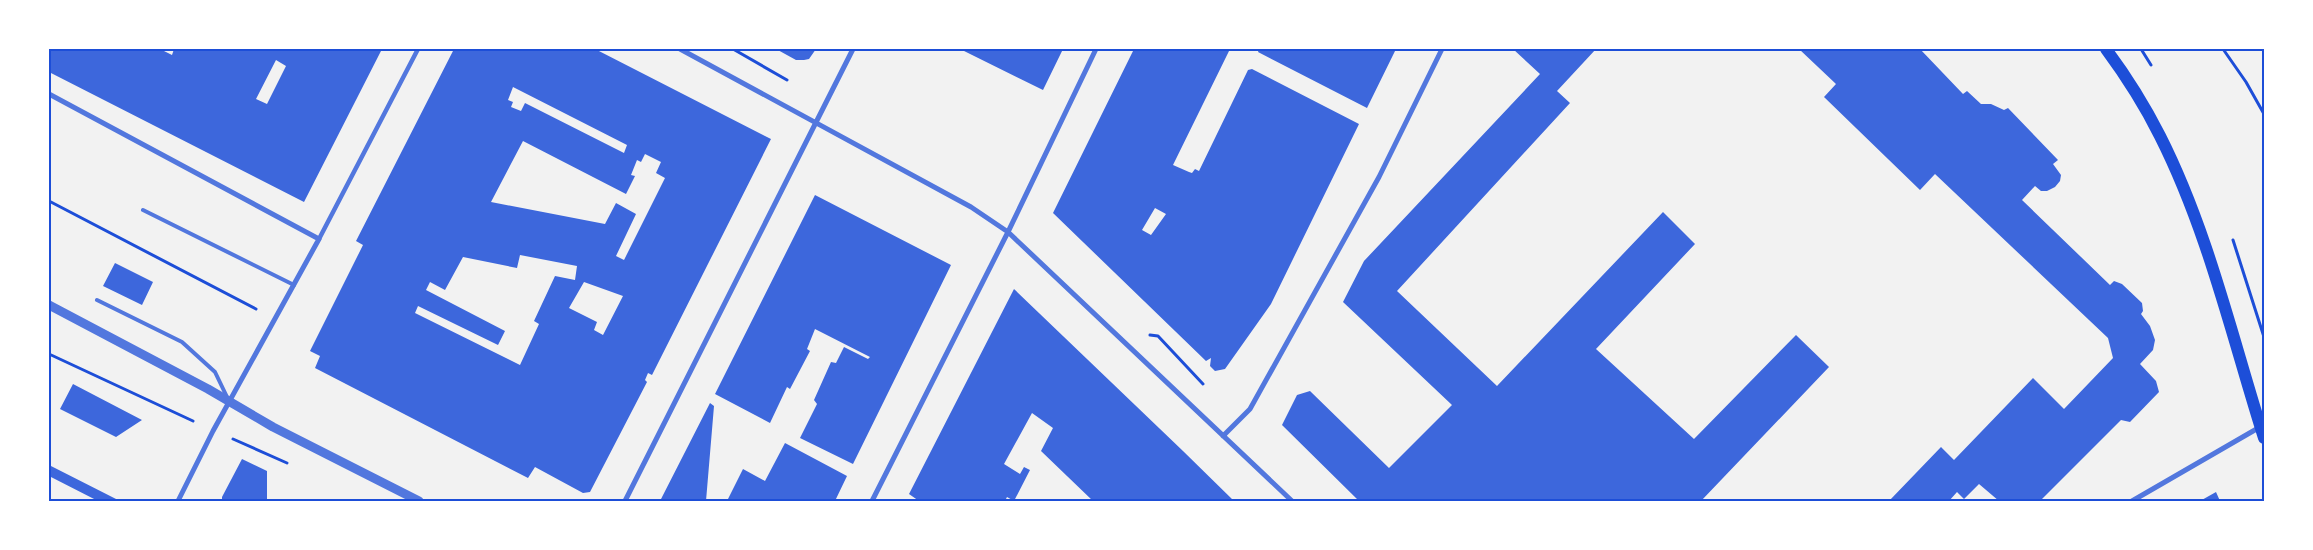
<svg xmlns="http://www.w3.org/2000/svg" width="2313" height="550" viewBox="0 0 2313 550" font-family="Commissioner,sans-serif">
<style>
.building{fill:#3d67dc;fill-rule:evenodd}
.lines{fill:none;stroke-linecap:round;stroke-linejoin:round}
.path{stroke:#1d4ed8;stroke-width:3}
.service{stroke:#5277de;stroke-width:4}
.pedestrian{stroke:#5277de;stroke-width:4.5}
.minor{stroke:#5277de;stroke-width:5}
.tertiary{stroke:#5277de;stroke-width:9}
.primary{stroke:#1d4ed8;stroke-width:12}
.neatline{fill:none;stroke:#1d4ed8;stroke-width:2}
</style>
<rect width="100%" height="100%" fill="#f2f2f2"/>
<!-- building -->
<path class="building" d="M49,49H160L172,55L174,49H382L304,202L49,72ZM276,60L286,66L267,104L256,99Z
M454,49H595L771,139L652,375L648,373L645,380L647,382L590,492L583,493L535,467L528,478L315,368L320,356L310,351L363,245L356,241ZM513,87L627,145L624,153L525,103L521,111L511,107L513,102L508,100ZM523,141L626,194L635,176L631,175L637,160L641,162L645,154L661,162L656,173L665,178L624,260L616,256L636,214L616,203L605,224L491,202ZM520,255L577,266L575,280L555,276L534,321L539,324L520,365L415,313L418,306L498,345L505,331L426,290L430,282L445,290L463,257L517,268ZM584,282L623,296L603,335L594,330L597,322L569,308Z
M776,49H816L809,59L804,60H796Z
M960,49H1063L1043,90Z
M1134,49H1230L1173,165L1189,172L1192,173L1195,169L1199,171L1248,70L1252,69L1359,124L1271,304L1225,369L1215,371L1210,366L1211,358L1206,361L1053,213ZM1155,208L1166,214L1151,235L1142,230Z
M1259,49H1396L1367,108L1258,52Z
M1513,49H1596L1557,91L1570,103L1397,291L1497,386L1663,212L1695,244L1596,349L1694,439L1796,335L1829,367L1701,501H1359L1282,425L1297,395L1310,391L1389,468L1452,405L1343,302L1364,261L1540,74Z
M1799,49H1920L1963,94L1967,91L1981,104H1991L2004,110L2008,108L2058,160L2053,164L2061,175L2060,181L2055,187L2047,191H2041L2035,186L2022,200L2110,285L2114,281L2122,284L2142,303L2143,311L2141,314L2150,326L2155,340L2153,350L2140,364L2156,381L2159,392L2130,422L2121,420L2040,501H1999L1979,484L1964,499L1957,492L1949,501H1889L1941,447L1954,460L2033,378L2064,409L2113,358L2108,338L1935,174L1920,190L1824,97L1836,84Z
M815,195L951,265L853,464L800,438L817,404L814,400L831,362L836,363L844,347L868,359L870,357L815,329L807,349L810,351L790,389L787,387L770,423L715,394Z
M115,263L153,282L142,305L103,286Z
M1014,289L1183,451L1234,501H1093L1041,451L1053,428L1032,413L1004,464L1020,474L1024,467L1030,470L1014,501L1007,497L1005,501H919L909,494Z
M73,384L142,420L116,437L60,409Z
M710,403L714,406L706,501H660Z
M785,443L847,476L835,501H727L743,469L765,481Z
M242,459L267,471V501H222V497Z
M49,465L120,501H98L49,476Z
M2216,492L2220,501H2200Z"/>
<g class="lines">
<!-- path -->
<path class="path" d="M733,49L787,80
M2141,49L2151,65
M2223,49L2246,82L2264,114
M49,201L256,309
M2233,240L2264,337
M1150,335L1158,336L1203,384
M49,354L193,421
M233,439L287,463"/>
<!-- service -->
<path class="service" d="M143,210L294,285
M97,300L182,342L215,372L227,397"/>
<!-- pedestrian -->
<path class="pedestrian" d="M319,239L418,49"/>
<!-- minor -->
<path class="minor" d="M680,49L971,207L1008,232L1292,501
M49,94L319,239L213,431L178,501
M1223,436L1250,409L1379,177L1442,49
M625,501L853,49
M872,501L1008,232L1096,49
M2132,501L2260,427"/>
<!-- tertiary -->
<path class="tertiary" d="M49,305L208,389L273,427L419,501"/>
<!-- primary -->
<path class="primary" d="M2106,49C2126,76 2145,106 2160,136C2208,231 2232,337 2264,438"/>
</g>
<!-- border -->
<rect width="2313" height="550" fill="none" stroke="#ffffff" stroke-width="100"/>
<rect x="50" y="50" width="2213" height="450" class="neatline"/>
</svg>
